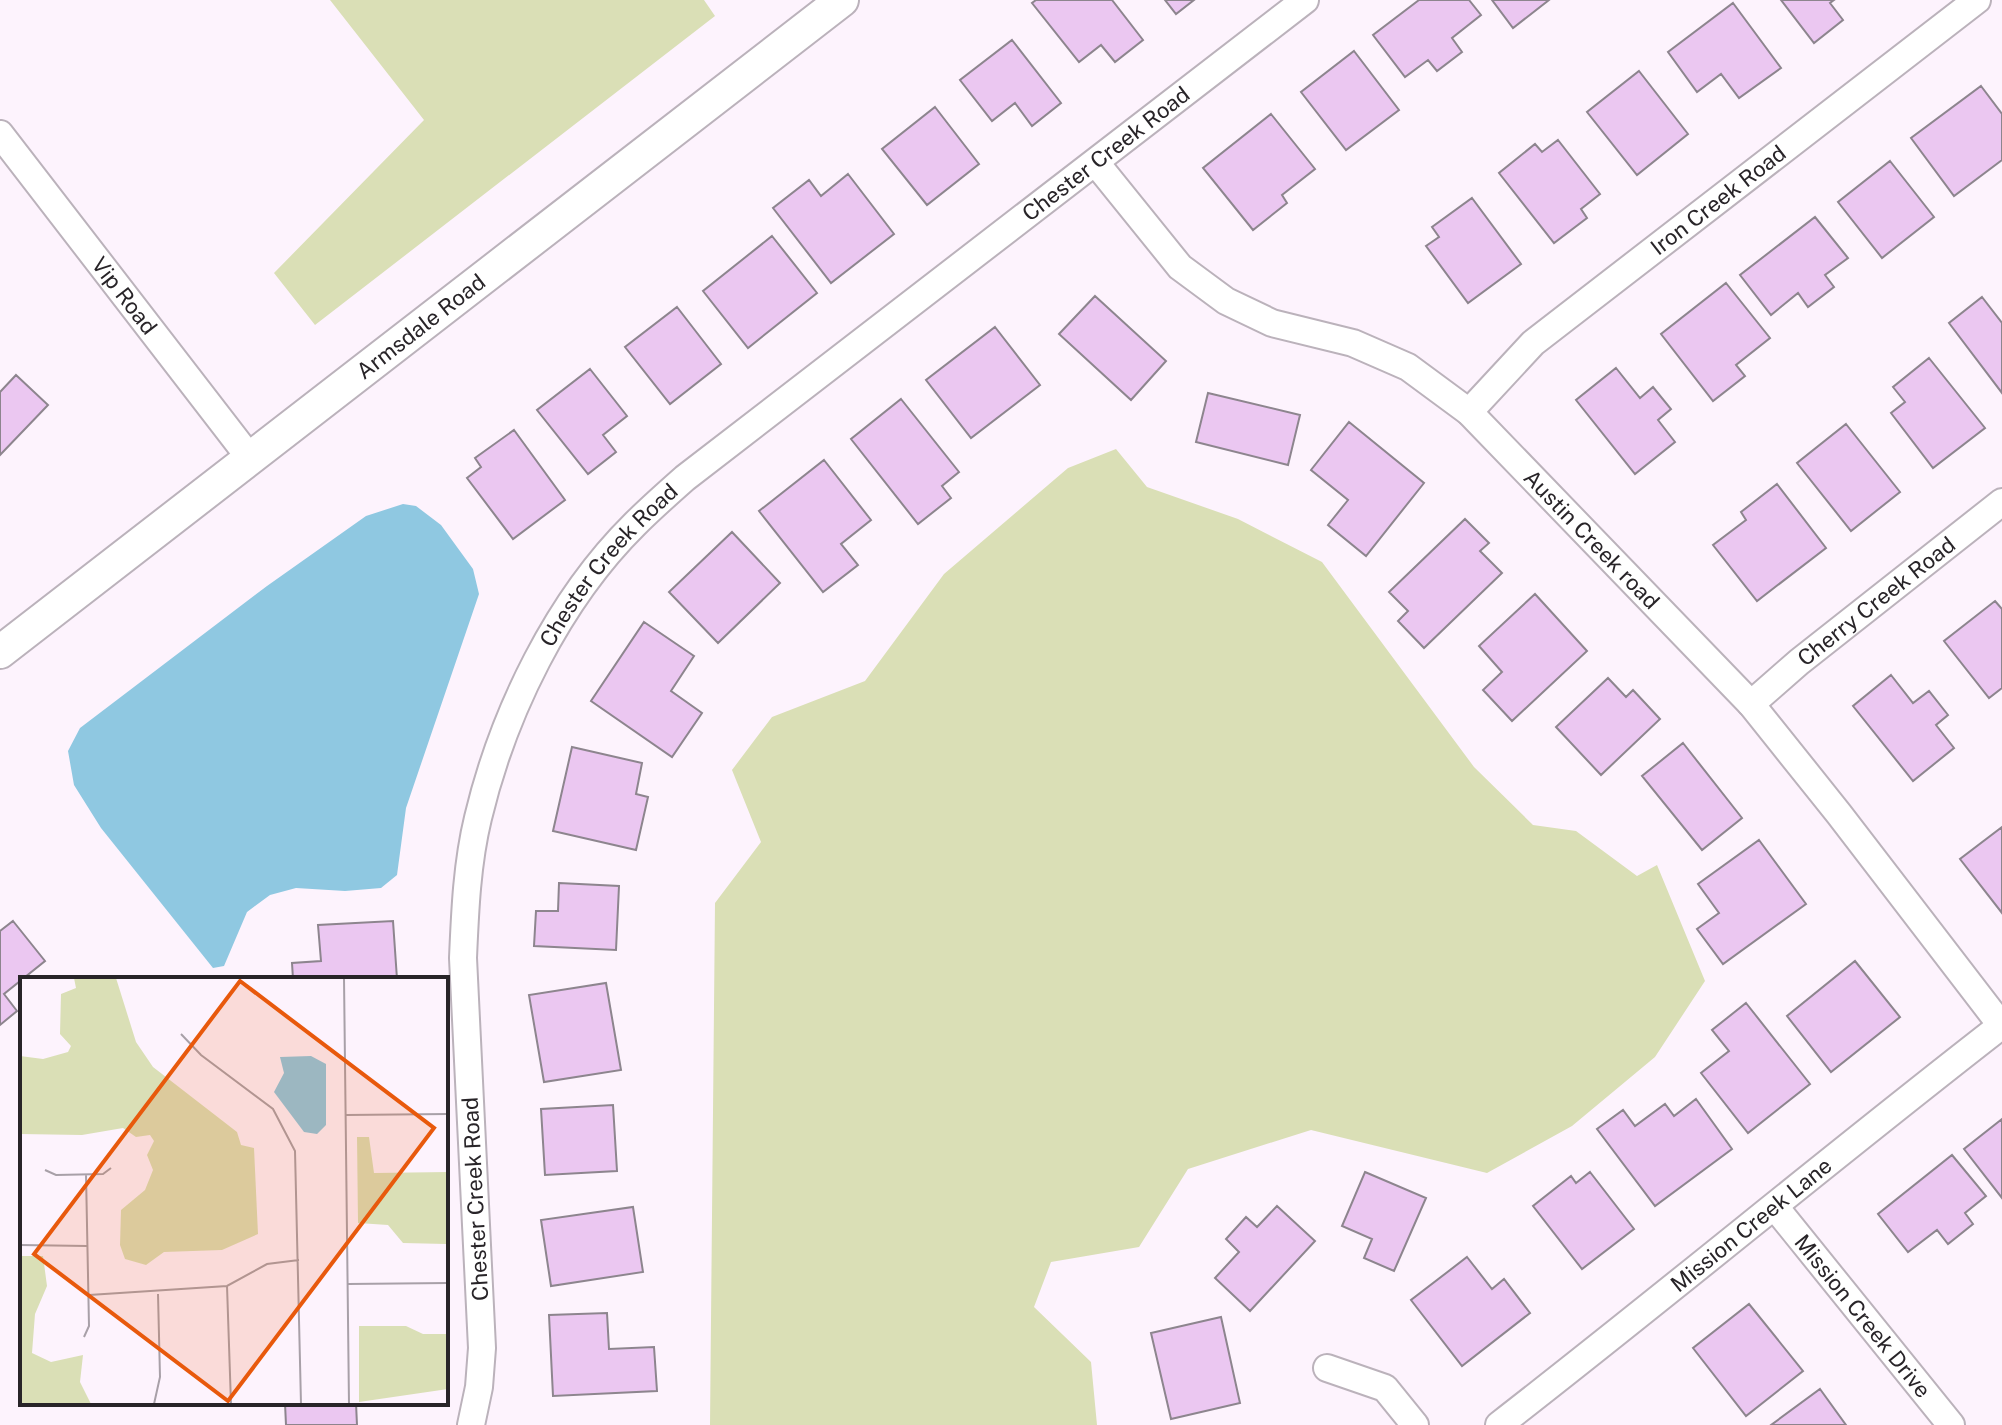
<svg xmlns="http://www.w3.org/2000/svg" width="2002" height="1425" viewBox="0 0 2002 1425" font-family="'Public Sans',sans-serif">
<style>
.green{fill:#dadfb6}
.water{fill:#8fc8e1}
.building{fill:#ebc7f1;stroke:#8d858e;stroke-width:2}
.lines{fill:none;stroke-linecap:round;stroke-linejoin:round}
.minor-casing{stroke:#bbb2bb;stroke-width:30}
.tertiary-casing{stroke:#bbb2bb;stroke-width:36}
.minor{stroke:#fff;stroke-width:26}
.tertiary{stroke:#fff;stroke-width:32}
.labels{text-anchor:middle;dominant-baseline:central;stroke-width:6;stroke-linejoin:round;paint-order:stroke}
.street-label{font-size:22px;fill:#282428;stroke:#fff}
.inset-road{fill:none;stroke:#a8a0a8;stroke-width:2}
.view{fill:#e8590c;fill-opacity:0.15;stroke:#e8590c;stroke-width:4}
.inset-edge{fill:none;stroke:#282428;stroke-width:4}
</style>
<rect width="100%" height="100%" fill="#fdf3fd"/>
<!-- green -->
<path class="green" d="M330,0H704L715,16L315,325L274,273L424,120Z
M1116,449L1147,487L1238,519L1322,562L1474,767L1533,825L1576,831L1637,876L1657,865L1705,981L1655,1057L1572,1126L1487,1173L1311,1130L1188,1169L1139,1247L1051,1262L1034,1307L1091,1362L1097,1425H710L715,903L761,842L732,770L772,717L865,681L944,574L1068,468Z"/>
<!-- water -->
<path class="water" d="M403,504L416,506L441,525L473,569L479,594L406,808L397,875L381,888L345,891L296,888L270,895L247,912L224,966L213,968L101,828L74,785L68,751L80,728L267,586L366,516Z"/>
<!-- building -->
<path class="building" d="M1036,0H1112L1143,40L1115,62L1101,45L1079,62L1032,3Z
M1165,0H1194L1176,14Z
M1419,0H1469L1481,15L1452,38L1462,52L1437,71L1428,60L1405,77L1373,35Z
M1492,0H1549L1513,28Z
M1781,0H1834L1830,3L1843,20L1814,43Z
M1733,3L1781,68L1739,98L1721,74L1697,92L1668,52Z
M1012,40L1061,103L1032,126L1015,103L992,121L960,80Z
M1354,51L1399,110L1346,150L1301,92Z
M1639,71L1688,134L1637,175L1587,112Z
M1981,86L2002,114V160L1954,196L1911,138Z
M935,107L979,164L927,205L882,149Z
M1271,114L1315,169L1282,195L1287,203L1253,230L1203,168Z
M1558,140L1600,194L1581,209L1587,218L1554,243L1499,173L1535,144L1542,152Z
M1890,161L1934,217L1882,258L1838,202Z
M848,174L894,234L831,283L773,208L809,180L821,196Z
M1472,198L1521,264L1468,303L1426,246L1439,237L1432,227Z
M1815,217L1848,258L1825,275L1834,287L1808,307L1798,293L1771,315L1740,275Z
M772,236L817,293L748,348L703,291Z
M1726,283L1770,338L1736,365L1745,376L1713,401L1661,334Z
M1095,296L1166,361L1131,400L1059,334Z
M1982,297L2002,323V393L1949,323Z
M677,307L721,364L670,404L625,347Z
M995,327L1040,385L971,438L926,380Z
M1929,358L1985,428L1933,468L1891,413L1905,402L1893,387Z
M1616,368L1640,398L1653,387L1671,409L1658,420L1675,442L1635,474L1576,400Z
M590,369L627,416L603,435L616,452L588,474L537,410Z
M16,375L48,405L0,455V392Z
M1208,393L1300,415L1288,465L1196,442Z
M901,399L959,472L942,486L951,498L918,524L851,439Z
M1349,422L1424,483L1366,556L1328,525L1348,500L1311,470Z
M1846,424L1900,492L1851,531L1797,463Z
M514,430L565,500L513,539L467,478L481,467L475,458Z
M824,460L871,520L841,544L858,565L823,592L759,511Z
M1777,484L1826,548L1757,601L1713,545L1746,520L1741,512Z
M1465,519L1489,543L1480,551L1502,573L1424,648L1398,621L1408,611L1389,592Z
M732,532L780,583L718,643L669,592Z
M1535,594L1587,651L1512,721L1483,690L1502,672L1479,646Z
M1995,601L2002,609V688L1989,698L1944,641Z
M644,622L694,656L671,691L702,713L672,757L591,701Z
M1891,675L1913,703L1929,691L1948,715L1936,725L1954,748L1913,781L1853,706Z
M1608,678L1626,697L1633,690L1660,719L1601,775L1556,727Z
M1683,743L1742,818L1702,850L1642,776Z
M572,747L642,763L636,794L648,797L636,850L553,831Z
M2002,827V913L1960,859Z
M1759,840L1806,904L1723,964L1697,929L1719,913L1698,884Z
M559,883L619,886L616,950L534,946L536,911H558Z
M13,921L45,961L4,994L17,1011L0,1025V931Z
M393,921L397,979H293L292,963L321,961L318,925Z
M1855,961L1900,1017L1831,1072L1787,1016Z
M606,983L621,1070L544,1082L529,995Z
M1746,1003L1810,1084L1748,1133L1701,1073L1729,1051L1712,1030Z
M1696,1099L1732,1149L1655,1206L1597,1129L1623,1110L1635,1126L1665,1104L1674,1116Z
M613,1105L617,1171L545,1175L541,1109Z
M2002,1119V1198L1964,1149Z
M1952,1155L1986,1196L1965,1213L1973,1224L1948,1244L1937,1230L1908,1252L1878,1214Z
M1365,1172L1426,1198L1394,1271L1364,1258L1372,1239L1342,1226Z
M1590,1172L1634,1229L1582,1269L1533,1206L1571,1176L1576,1183Z
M1277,1206L1315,1241L1250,1311L1215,1278L1239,1252L1226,1239L1246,1217L1257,1227Z
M633,1207L643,1272L551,1286L541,1220Z
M1467,1257L1492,1289L1504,1279L1530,1313L1462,1366L1411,1300Z
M1749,1304L1803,1371L1746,1416L1693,1348Z
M607,1313L609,1349L654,1347L657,1391L553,1396L549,1315Z
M1221,1317L1240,1403L1171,1419L1151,1333Z
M1820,1389L1846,1425H1771Z
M285,1403H356L357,1425H286Z"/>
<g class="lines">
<defs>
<g id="minor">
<path id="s1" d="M0,134L250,458"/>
<path id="s2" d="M1096,163L1180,267L1226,301L1272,323L1353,343L1408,367L1469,412L1751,704L1839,814L2001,1025"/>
<path id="s3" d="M1469,412L1533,343L1977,0"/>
<path id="s4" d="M1751,704L1799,662L2002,502"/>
<path id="s5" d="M1775,1207L1951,1425"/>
<path d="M1327,1368L1385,1388L1415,1425"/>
<path id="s6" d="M471,1425L479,1387L482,1348L463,958C465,911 467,863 478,818C503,713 558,600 635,524C651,508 668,493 685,478L1305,0"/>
<path id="s7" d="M1499,1425C1669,1293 1833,1156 2002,1025"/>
</g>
<g id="tertiary">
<path id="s8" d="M0,652L842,0"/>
</g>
</defs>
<!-- minor casing -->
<use href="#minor" class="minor-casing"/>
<!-- tertiary casing -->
<use href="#tertiary" class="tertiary-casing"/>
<!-- minor -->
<use href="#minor" class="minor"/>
<!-- tertiary -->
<use href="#tertiary" class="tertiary"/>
</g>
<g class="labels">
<!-- street labels -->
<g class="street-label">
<text stroke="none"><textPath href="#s6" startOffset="1546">Chester Creek Road</textPath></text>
<text stroke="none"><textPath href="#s3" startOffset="328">Iron Creek Road</textPath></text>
<text stroke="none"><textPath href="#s1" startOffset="204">Vip Road</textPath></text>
<text stroke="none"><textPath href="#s8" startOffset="532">Armsdale Road</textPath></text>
<text stroke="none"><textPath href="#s2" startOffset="638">Austin Creek road</textPath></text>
<text stroke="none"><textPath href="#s6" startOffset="898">Chester Creek Road</textPath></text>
<text stroke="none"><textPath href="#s4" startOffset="162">Cherry Creek Road</textPath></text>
<text transform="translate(475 1199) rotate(-93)">Chester Creek Road</text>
<text stroke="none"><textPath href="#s7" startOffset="322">Mission Creek Lane</textPath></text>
<text stroke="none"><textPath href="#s5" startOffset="140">Mission Creek Drive</textPath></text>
</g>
</g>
<!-- overview -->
<g transform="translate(20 977)">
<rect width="428" height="428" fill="#fdf3fd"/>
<path d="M54,1H96L116,65L133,90L217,155L221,168L234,171L238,257L202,273L144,275L126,288L105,282L100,268L101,233L125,213L133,193L127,178L134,164L130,158L116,160L103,151L62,158L0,157V79L23,82L48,75L51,69L40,57L41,17L56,11ZM337,160H349L354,196L428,195L426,267L383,266L368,248L338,246ZM0,279H23L27,309L15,337L12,376L31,385L63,378L60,405L71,427H0ZM339,349H386L403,357H428V412L339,425Z" fill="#dadfb6"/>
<path d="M291,79L306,87V148L297,157L284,155L254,115L264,96L260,80Z" fill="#8fc8e1"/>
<path class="inset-road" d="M324,1L329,427M161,57L181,78L253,132L275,174L281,427M326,138L428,137M25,193L36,198L83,197L91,191M0,268L67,269M328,307L428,306M207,309L211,427M69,318L207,309L247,287L279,283M64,360L69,349L66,197M134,427L140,400L138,317"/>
<path class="view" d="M220,4L414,151L208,424L14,277Z"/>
<rect width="428" height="428" class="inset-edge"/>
</g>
</svg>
